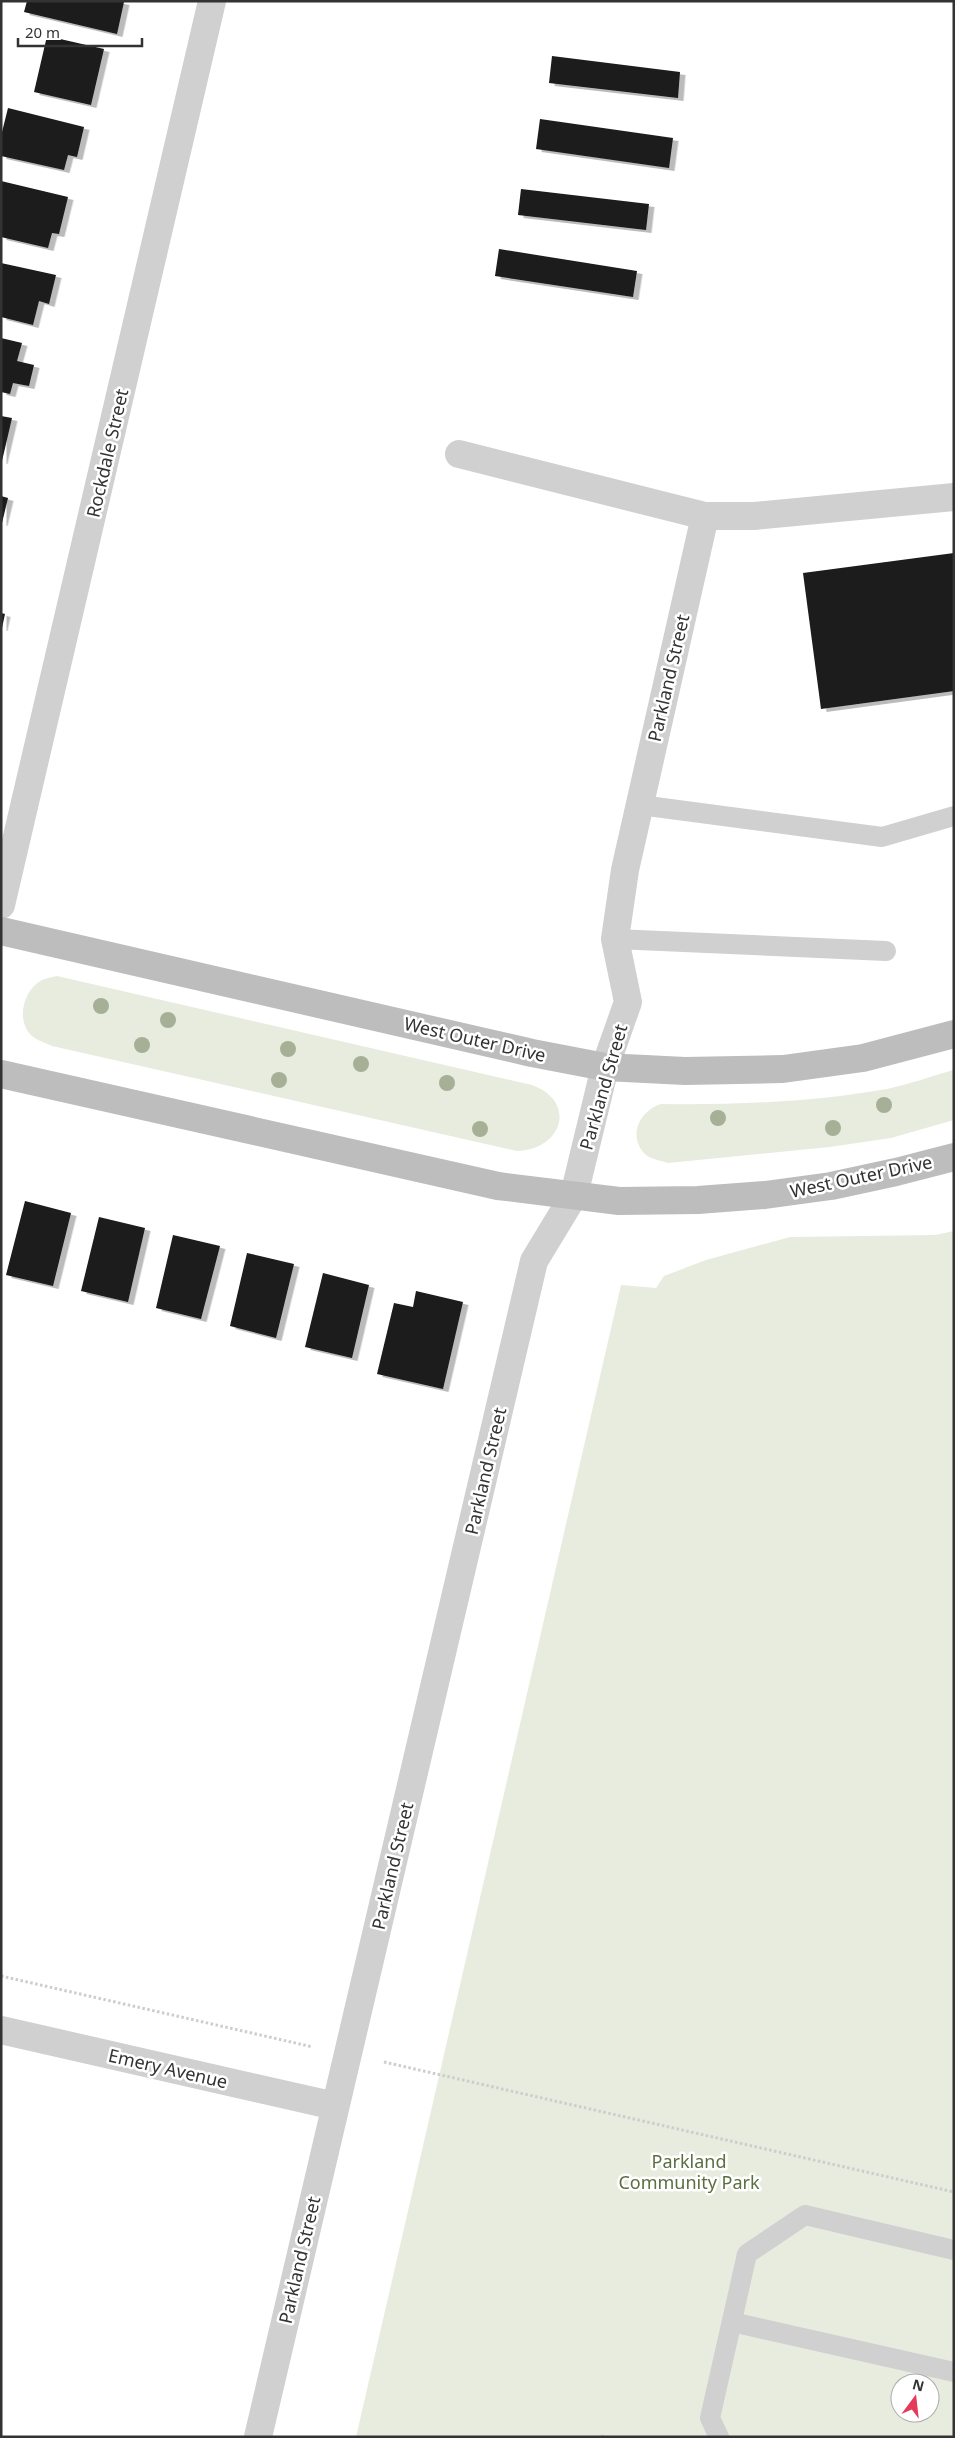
<svg xmlns="http://www.w3.org/2000/svg" width="955" height="2438" viewBox="0 0 955 2438" font-family="'Noto Sans',sans-serif">
<style>
.green{fill:#e7ecdf;fill-rule:evenodd}
.building{fill:#1a1a1a;filter:url(#shadow)}
.lines{fill:none;stroke-linecap:round;stroke-linejoin:round}
.path{stroke:#cdcdcd;stroke-width:3;stroke-dasharray:2.5 2.5;stroke-linecap:butt}
.service{stroke:#d0d0d0;stroke-width:20}
.minor{stroke:#d0d0d0;stroke-width:28}
.secondary{stroke:#bdbdbd;stroke-width:28}
.tree{fill:#a5b096}
.labels{text-anchor:middle;dominant-baseline:central;stroke-width:5;stroke-linejoin:round;paint-order:stroke}
.street-label{font-size:18px;fill:#333;stroke:#fff}
.park-label{font-size:18px;fill:#5b6f40;stroke:#fff}
</style>
<defs>
<filter id="shadow"><feDropShadow dx="5.5" dy="3" stdDeviation="0" flood-color="#0004"/></filter>
</defs>
<rect width="100%" height="100%" fill="#fff"/>
<!-- green -->
<path class="green" d="M57,976L532,1085C578,1102 562,1150 517,1151L52,1046C46,1043 36,1040 31,1035C16,1020 23,990 42,980C46,978 53,977 57,976Z
M954,1070V1120L891,1138L830,1147L668,1163C662,1161 651,1159 646,1155C627,1137 639,1111 661,1104C738,1105 812,1102 887,1089C910,1084 932,1076 954,1070Z
M954,1231V2437H356L621,1285L656,1288L664,1276L706,1260L790,1237L935,1235ZM900,2383H930V2413H900Z"/>
<!-- building -->
<path class="building" d="M27,1H119L124,2L117,34L24,12Z
M47,36L104,49L91,105L34,92Z
M552,56L680,72L678,98L549,83Z
M8,108L84,127L77,157L68,155L64,170L1,156V136Z
M540,119L673,138L669,168L536,149Z
M1,181L68,197L59,234L52,233L48,248L1,237Z
M521,189L649,204L646,230L518,215Z
M499,249L637,271L633,297L495,276Z
M1,263L56,275L49,304L39,301L33,325L1,317Z
M1,338L22,343L17,361L34,365L29,386L13,383L10,394L1,392Z
M1,416L12,418L2,461H1Z
M1,496L8,498L2,523H1Z
M954,553V691L821,709L803,573Z
M1,613L5,614L2,628H1Z
M25,1201L71,1213L53,1286L6,1275Z
M99,1217L145,1228L128,1302L81,1291Z
M173,1235L220,1246L201,1319L156,1308Z
M247,1253L294,1264L276,1338L230,1326Z
M323,1273L369,1285L352,1358L305,1347Z
M416,1291L463,1302L443,1389L377,1374L394,1303L413,1307Z"/>
<g class="lines">
<!-- path -->
<path class="path" d="M1,1976L313,2047
M384,2062L954,2192
M601,2436L604,2437"/>
<!-- service -->
<path class="service" d="M640,805L882,837L954,816
M615,939L886,951
M732,2322L954,2372
M719,2437L710,2418L747,2254L805,2215L954,2250"/>
<!-- minor -->
<path class="minor" d="M459,454L705,516H754L954,497
M1,905L212,1
M1,2030L335,2106
M258,2437L534,1261L574,1195L605,1067L628,1002L615,939L625,870L705,516"/>
<!-- secondary -->
<path class="secondary" d="M1,931L532,1053L605,1067L685,1071L783,1069L863,1058L954,1034
M1,1074L498,1186L619,1201L698,1200L765,1195L831,1186L896,1172L954,1157"/>
</g>
<!-- trees -->
<g class="tree">
<circle cx="101" cy="1006" r="8"/>
<circle cx="168" cy="1020" r="8"/>
<circle cx="142" cy="1045" r="8"/>
<circle cx="288" cy="1049" r="8"/>
<circle cx="361" cy="1064" r="8"/>
<circle cx="279" cy="1080" r="8"/>
<circle cx="447" cy="1083" r="8"/>
<circle cx="884" cy="1105" r="8"/>
<circle cx="718" cy="1118" r="8"/>
<circle cx="833" cy="1128" r="8"/>
<circle cx="480" cy="1129" r="8"/>
</g>
<g class="labels">
<!-- street labels -->
<g class="street-label">
<text transform="translate(107 453) rotate(-77)">Rockdale Street</text>
<text transform="translate(668 678) rotate(-77)">Parkland Street</text>
<text transform="translate(475 1039) rotate(13)">West Outer Drive</text>
<text transform="translate(603 1087) rotate(-74)">Parkland Street</text>
<text transform="translate(861 1176) rotate(-12)">West Outer Drive</text>
<text transform="translate(485 1471) rotate(-77)">Parkland Street</text>
<text transform="translate(392 1866) rotate(-77)">Parkland Street</text>
<text transform="translate(168 2068) rotate(13)">Emery Avenue</text>
<text transform="translate(299 2260) rotate(-77)">Parkland Street</text>
</g>
<!-- park labels -->
<g class="park-label">
<text x="689" y="2161">Parkland<tspan x="689" dy="21">Community Park</tspan></text>
</g>
</g>
<!-- border -->
<rect width="955" height="2438" fill="none" stroke="#333333" stroke-width="5"/>
<!-- north arrow -->
<g transform="translate(915 2398) rotate(15)"><circle r="24" fill="#ffffff" stroke="#adadad"/>
<path d="M0-4L9 19L0 12L-9 19Z" fill="#e43b5a"/>
<text y="-8" font-size="14" font-weight="bold" text-anchor="middle" fill="#333333">N</text>
</g>
<!-- scale -->
<path d="M18 38v8h124v-8" fill="none" stroke="#333333" stroke-width="2.5"/>
<text x="25" y="38" font-size="15" fill="#333333" stroke="#ffffff" stroke-width="4" paint-order="stroke">20 m</text>
</svg>
